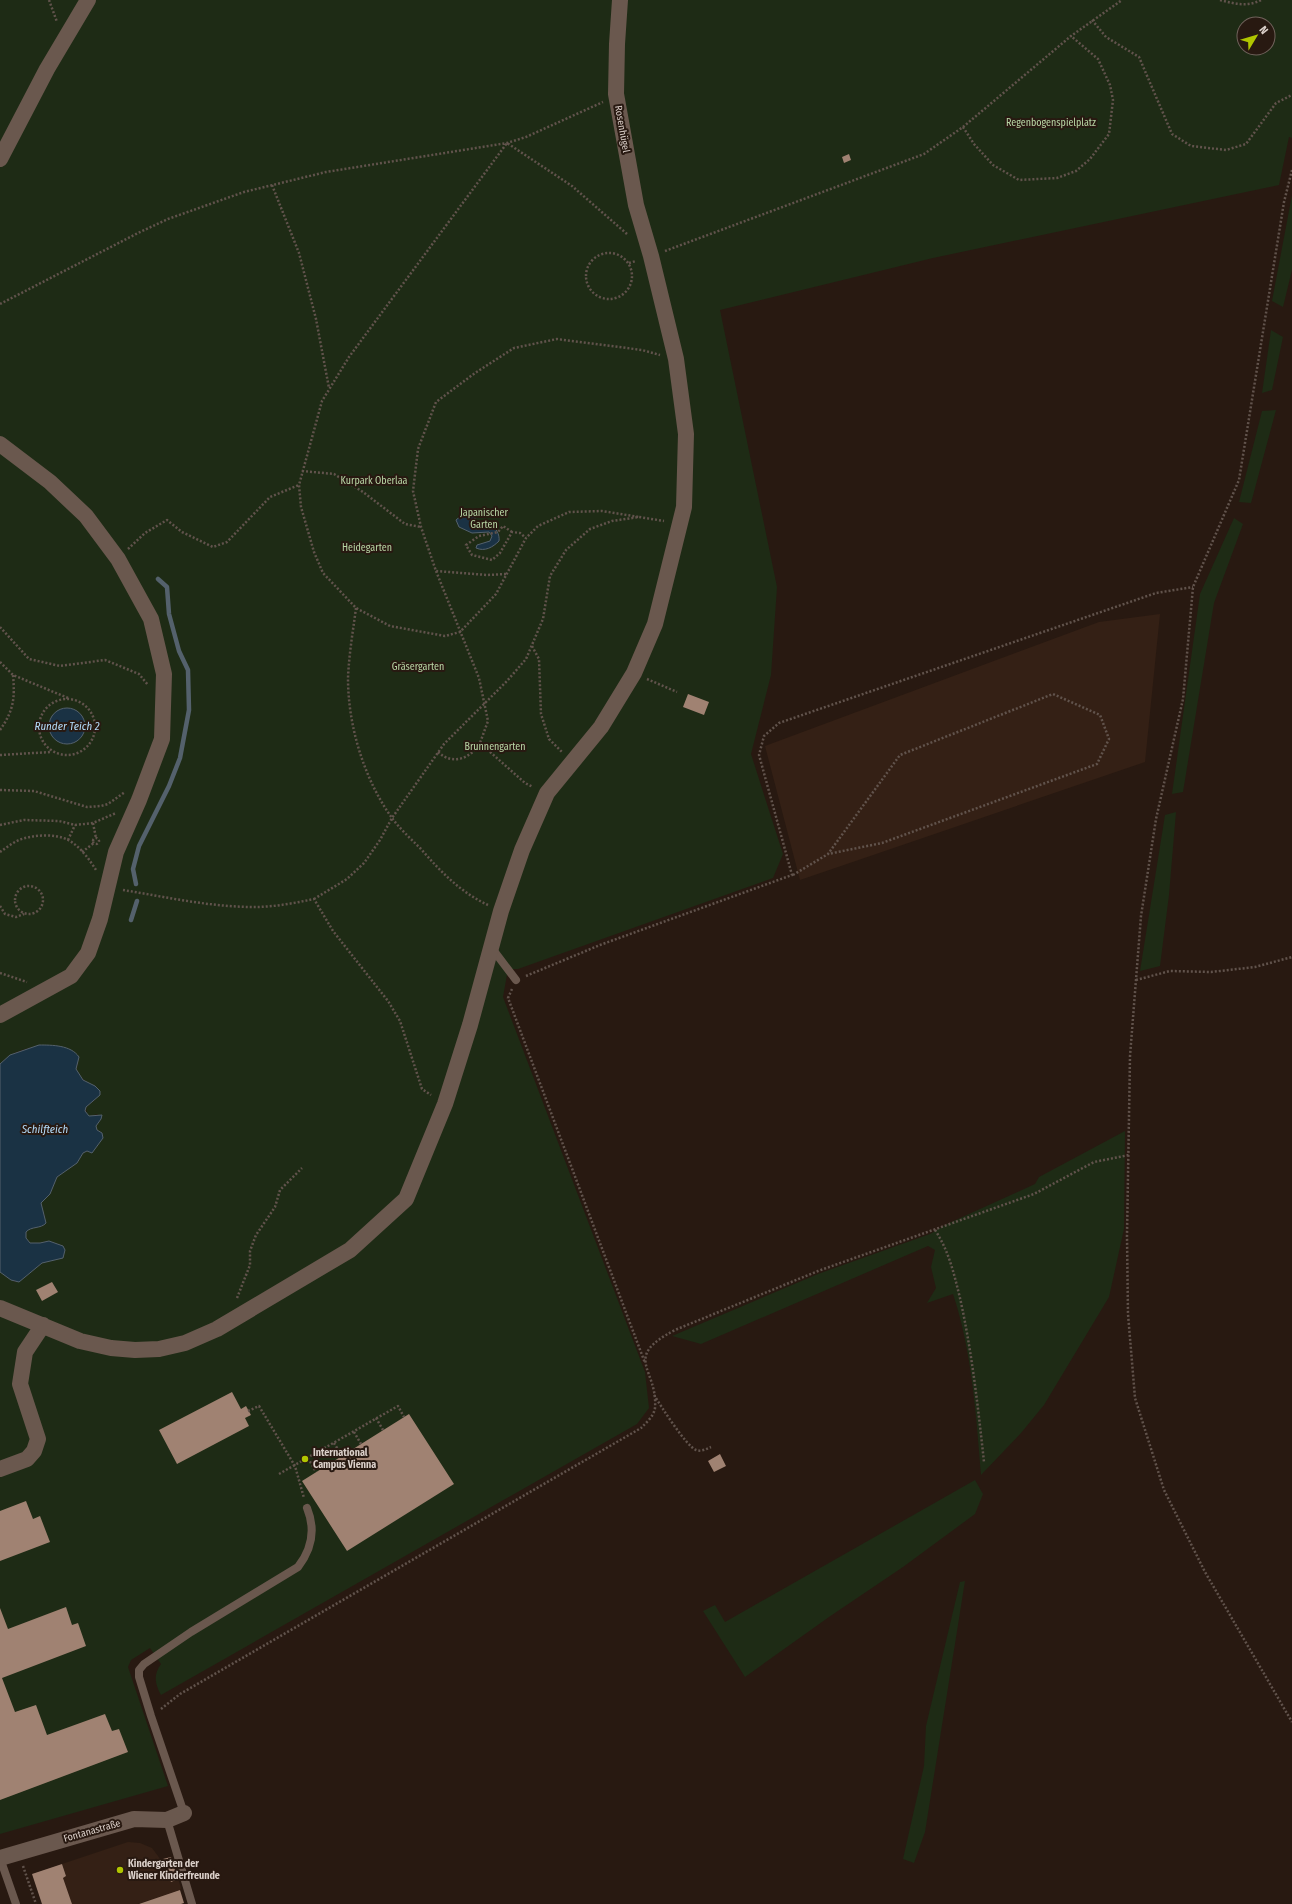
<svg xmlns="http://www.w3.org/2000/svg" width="1292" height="1904" viewBox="0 0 1292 1904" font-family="'Fira Sans Condensed',sans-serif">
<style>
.built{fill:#342015}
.green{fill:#1e2b15;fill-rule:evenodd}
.water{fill:#1a3244;stroke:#54616c}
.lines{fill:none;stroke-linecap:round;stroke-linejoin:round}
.stream{stroke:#54616c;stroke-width:4.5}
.building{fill:#a08272}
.path{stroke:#61534c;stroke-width:2.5;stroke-dasharray:2 2;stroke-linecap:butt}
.lane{stroke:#6a584e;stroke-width:8}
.street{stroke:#6a584e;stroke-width:16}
.poi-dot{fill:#b1c500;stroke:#281911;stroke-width:1.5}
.labels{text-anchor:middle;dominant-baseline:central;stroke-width:4;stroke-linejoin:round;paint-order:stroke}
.park-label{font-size:10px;fill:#b9d7a6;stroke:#281911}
.street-label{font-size:10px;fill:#dbd0ca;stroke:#281911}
.poi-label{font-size:10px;font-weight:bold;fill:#dbd0ca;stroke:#281911;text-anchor:start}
.water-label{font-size:11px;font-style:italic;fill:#b4dcfa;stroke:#281911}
</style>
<rect width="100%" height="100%" fill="#281911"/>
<!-- built -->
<path class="built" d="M1160,614L1145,762L800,880L765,746L1099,622Z
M128,1842L140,1843L152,1848L161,1860L171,1857L181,1888L180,1890L138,1904H72L63,1878L66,1876L62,1864Z"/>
<!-- green -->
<path class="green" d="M0,0H1292V138L1289,137L1279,185L933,258L720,310L777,587L771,675L751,754L783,854L773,878L518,969H508L503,997L645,1372L649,1408L637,1424L161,1695C155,1684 153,1675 161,1664L150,1648L131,1660L128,1667L168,1786L0,1834V1474L23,1455L0,1464V1272L15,1282L21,1280L63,1246L49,1241L40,1243H30L26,1238V1232L28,1229L43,1226L45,1216L42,1210L41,1203L50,1194L57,1177L78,1161L83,1153L88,1151L101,1132L97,1130L96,1126L101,1119L97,1114L89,1117L87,1115L86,1107L95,1100V1086C85,1082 81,1078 76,1069L78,1064L65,1048C43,1044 16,1046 0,1064ZM1244,24H1268V48H1244Z
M1292,195V270L1283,307L1272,301Z
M1271,330L1283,337L1272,390L1262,393Z
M1276,410L1251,503L1239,502L1262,411Z
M1234,518L1243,524L1214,603L1183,792L1172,794L1200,594Z
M1176,812L1169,895L1160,966L1140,971L1165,815Z
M1125,1131L1124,1229L1109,1297L1044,1405L1021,1433L981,1475C976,1415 972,1351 953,1294L927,1303L936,1288L931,1267L935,1250L928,1246L701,1344L672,1336L818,1274L930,1234L947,1224L1035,1184L1039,1177Z
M975,1480L983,1494L975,1514L903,1567L829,1617L745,1677L703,1611L715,1605L725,1622Z
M965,1581L925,1832L914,1863L903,1859L924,1766L926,1726L960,1582Z"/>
<!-- water -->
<path class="water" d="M467,511L472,514L475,518L473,524L476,529C480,528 485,526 489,526C496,526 500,535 499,541C493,547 485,552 476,548L477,545L490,541L492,536L489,532L472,533L459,527L456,520Z
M49 726a18 18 0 1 1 36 0a18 18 0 1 1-36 0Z
M39,1045C52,1045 71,1045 79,1057L76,1069L83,1080L95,1086L100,1091V1095L86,1107L85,1111L89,1116L102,1115L101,1119L96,1126L97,1130L102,1133L103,1138L92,1153L87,1151L83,1153L77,1163L57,1177L50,1194L41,1203L46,1223C41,1229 31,1226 26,1232V1238L30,1243H40L49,1241L63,1246L65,1250L63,1258L42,1263L19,1282L11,1280L0,1272V1064L10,1055Z"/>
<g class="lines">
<!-- stream -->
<path class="stream" d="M136,884L133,869L139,846L169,786L180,758L189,710L188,670L179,651L169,614L167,587L158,579
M131,920L137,901"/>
</g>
<!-- building -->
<path class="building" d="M849,154L851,160L844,163L842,157Z
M688,694L709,702L704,715L683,707Z
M52,1282L58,1292L42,1301L36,1290Z
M232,1392L241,1409L246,1406L251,1415L245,1418L249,1426L177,1464L159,1430Z
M409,1414L454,1484L347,1551L302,1481Z
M720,1454L726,1466L714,1472L708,1461Z
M26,1501L33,1519L40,1516L50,1542L0,1561V1511Z
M66,1607L72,1625L78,1623L86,1646L2,1678L15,1712L36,1705L47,1735L105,1714L112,1731L119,1729L128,1752L0,1800V1608L8,1629Z
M171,1857L178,1879L171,1882L163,1859Z
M62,1864L66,1876L63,1878L72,1904H42L32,1874Z
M180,1890L184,1903L181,1904H139Z"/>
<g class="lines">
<!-- path -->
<path class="path" d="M49,0L57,22
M1220,0C1235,4 1248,7 1261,0
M1092,20L1106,37L1139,57L1172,134L1191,146L1226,150L1246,144L1276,103L1292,95
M963,127L974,144L993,165L1019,180L1057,178L1076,171L1090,159L1109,134L1113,100L1110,85L1098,59L1071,36
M1292,170L1284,202L1239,480L1193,587L1183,699L1156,819L1141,916L1130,1056L1127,1235L1128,1314L1135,1398L1164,1490L1205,1572L1292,1722
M272,185L299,253L316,319L329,388
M627,234L572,186L507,143L349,357L322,401L299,485L301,507L314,552L323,573L356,608L390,626L445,636L460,632L496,594L526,538L538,526L569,512L602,511L639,517
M665,251L924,154L963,127L1071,36L1122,0
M586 276a23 23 0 1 1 46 0a23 23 0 1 1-46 0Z
M629,263L636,261
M0,304L138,233L168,219L244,192L326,172L507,143L526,137L603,102
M302,471L334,474L363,492L405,524L421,527
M512,532L503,526L498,532L479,536L466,545L472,555L492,560L500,553L512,532L520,533L526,538
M128,549L145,533L167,520L182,532L213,547L227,542L270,497L299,485
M436,571L479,678L488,721L480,743L525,783L533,787
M506,574L487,575L436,571L421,527L413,491L418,449L436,402L475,373L514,348L557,339L642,350L660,355
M356,608C353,631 349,654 348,678C348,726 364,779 392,818C400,829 411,839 421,849C441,872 460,892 488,905
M0,627L29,659L60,666L105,660L139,674L148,685
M532,646L539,659L541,714L549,739L562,752
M0,662L13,675L68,698
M647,679L677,692
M39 727a28 28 0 1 1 56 0a28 28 0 1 1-56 0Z
M0,730C14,710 15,698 13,675
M438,752C453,766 471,758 480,743
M0,755L51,752
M0,790L34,791L87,807L101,806L108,804L125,792
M93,823L96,838
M0,825L24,820L59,821L75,825L93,823L116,813
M93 841a3 3 0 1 1 6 0a3 3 0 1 1-6 0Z
M68,840L75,825
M0,852C6,848 12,843 19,840C32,835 55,833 68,840C80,846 89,859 96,870
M82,852L94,843
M793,875L828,854L900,755L1053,694L1100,715L1109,739L1097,764L882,843L828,854
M15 900a14 14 0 1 1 28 0a14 14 0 1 1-28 0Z
M123,890C166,897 210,907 254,907C274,907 295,903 314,899L333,931L388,1001L400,1021L422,1089L431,1095
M314,899L347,879L364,863L380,840L392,818L444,744L507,681L526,659L543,619L550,576L566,550L590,529L612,521L639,517L664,521
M0,906L5,914L16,917L24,914
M0,973L27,982
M526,976L600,945L792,875L759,755L764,736L779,723L1156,593L1193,587
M1136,980L1170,971L1211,972L1255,967L1292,957
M512,989L508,998L645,1363
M935,1230C949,1251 954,1274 960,1298C972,1352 978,1407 984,1462
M237,1298L250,1265V1251L256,1235L275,1207L280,1190L302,1168
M654,1395C661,1406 686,1446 696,1450C701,1452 706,1449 711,1447
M248,1411L259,1406L295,1466L304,1498
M376,1418L383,1430
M354,1432L361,1444
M334,1443L342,1456
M308,1458L316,1472
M279,1474L398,1406L404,1417
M161,1709L180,1694L641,1428C646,1423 654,1416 655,1408C658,1368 621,1358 675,1330L818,1271L1034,1194L1094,1162L1129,1155
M23,1866L36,1904"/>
<!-- lane -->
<path class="lane" d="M491,947L516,980
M184,1813L151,1716L139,1677V1670L144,1664L191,1632L298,1567C312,1549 316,1530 307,1508
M167,1820L192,1904
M0,1858L16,1904"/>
<!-- street -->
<path class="street" d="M0,159L47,69L88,0
M0,444L50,482L86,516L118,559L151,619L164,674L162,739L139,800L116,852L100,919L88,953L71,976L0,1015
M0,1308L80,1341L111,1348L135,1350L159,1349L185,1343L217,1329L350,1250L406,1199L445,1104L470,1025L501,911L522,850L547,793L601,727L634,673L655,624L684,507L686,434L676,359L651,256L636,205L616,94L617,44L620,0
M0,1469L27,1459L34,1451L38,1439L20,1384L25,1352L43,1325
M0,1858L134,1819L167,1820L184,1813"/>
</g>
<!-- markers -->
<g class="poi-dot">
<circle cx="305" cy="1459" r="4"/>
<circle cx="120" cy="1870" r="4"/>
</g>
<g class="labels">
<!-- park labels -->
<g class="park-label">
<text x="1051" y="123">Regenbogenspielplatz</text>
<text x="374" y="481">Kurpark Oberlaa</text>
<text x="484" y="513">Japanischer<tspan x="484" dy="12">Garten</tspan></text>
<text x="367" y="548">Heidegarten</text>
<text x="418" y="667">Gräsergarten</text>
<text x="495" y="747">Brunnengarten</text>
</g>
<!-- street labels -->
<g class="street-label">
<text transform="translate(622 129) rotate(80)">Rosenhügel</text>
<text transform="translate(92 1831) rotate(-16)">Fontanastraße</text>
</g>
<!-- poi labels -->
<g class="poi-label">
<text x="313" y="1453">International<tspan x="313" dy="12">Campus Vienna</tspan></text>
<text x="128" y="1864">Kindergarten der<tspan x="128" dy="12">Wiener Kinderfreunde</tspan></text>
</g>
<!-- water labels -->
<g class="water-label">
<text x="67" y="726">Runder Teich 2</text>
<text x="45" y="1129">Schilfteich</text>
</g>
</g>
<!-- north arrow -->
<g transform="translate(1256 36) rotate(52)"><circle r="19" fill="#281911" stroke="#70625b"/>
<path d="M0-3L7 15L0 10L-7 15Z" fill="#b1c500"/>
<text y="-6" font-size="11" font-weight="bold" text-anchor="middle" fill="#dbd0ca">N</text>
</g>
</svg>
